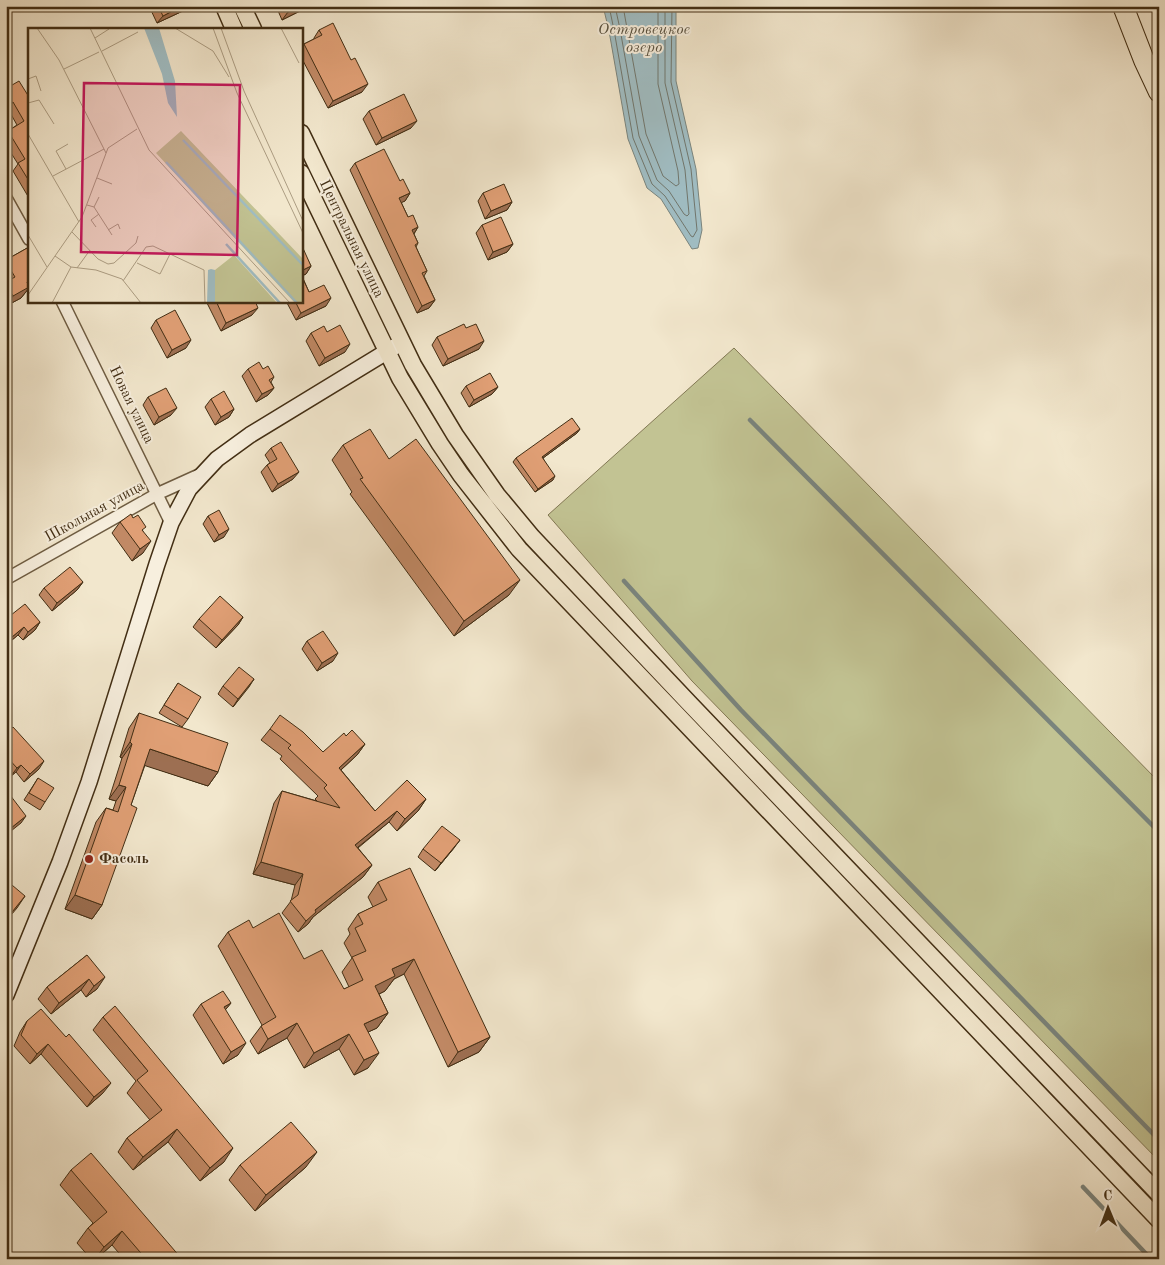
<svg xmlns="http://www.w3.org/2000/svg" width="1165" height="1265" viewBox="0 0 1165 1265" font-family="'Old Standard TT',serif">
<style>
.green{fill:#c2c393;stroke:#827854}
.water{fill:#a0bdc3;stroke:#7a847d}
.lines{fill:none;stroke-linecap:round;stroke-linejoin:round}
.shore{stroke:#71766c;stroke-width:1}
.stream{stroke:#7a847d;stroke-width:4.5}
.street-casing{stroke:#6e5c42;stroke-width:14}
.secondary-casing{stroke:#422e14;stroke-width:18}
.primary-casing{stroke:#422e14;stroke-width:19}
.highway-casing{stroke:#422e14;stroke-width:22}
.street{stroke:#f7efde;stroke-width:11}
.secondary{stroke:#f7efde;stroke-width:15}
.primary{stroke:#f2e7cd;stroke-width:16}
.highway{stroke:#f2e7cd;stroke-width:20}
.wall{fill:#c18965;stroke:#422e14}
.shaded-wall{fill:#9d6f52;stroke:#422e14}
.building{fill:#e09f75;stroke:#422e14}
.poi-dot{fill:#8f2418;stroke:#f7efde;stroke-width:2}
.labels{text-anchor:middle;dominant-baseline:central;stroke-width:4;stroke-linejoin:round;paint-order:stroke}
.street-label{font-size:15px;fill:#422e14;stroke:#f7efde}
.poi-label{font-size:15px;font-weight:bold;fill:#422e14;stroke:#f7efde;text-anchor:start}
.water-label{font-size:16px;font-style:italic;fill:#5a5240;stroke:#f7efde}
.inset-river{fill:none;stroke:#a0bdc3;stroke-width:2.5}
.inset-road{fill:none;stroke:#ac9d83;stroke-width:1}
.view{fill:#c2185b;fill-opacity:0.15;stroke:#c2185b;stroke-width:2.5}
.inset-edge{fill:none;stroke:#422e14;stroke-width:2.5}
</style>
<rect width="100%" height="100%" fill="#f2e7cd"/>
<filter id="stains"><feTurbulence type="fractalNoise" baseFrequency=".004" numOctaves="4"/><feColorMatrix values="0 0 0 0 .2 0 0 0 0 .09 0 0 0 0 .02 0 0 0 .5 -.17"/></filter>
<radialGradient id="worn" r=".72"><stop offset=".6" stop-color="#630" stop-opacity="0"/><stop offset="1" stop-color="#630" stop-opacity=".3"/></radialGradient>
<!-- green -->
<path class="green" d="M734,348L1159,782V1161L692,681L548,515Z"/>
<!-- water -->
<path class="water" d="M603,6H676V81L696,169L702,230L698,248L692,249L661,199L647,188L628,139L609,31Z"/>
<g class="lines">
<!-- shore -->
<path class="shore" d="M609,6L614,30L633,138L652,184L665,196L691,236L693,237L697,230L691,169L671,82L672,6
M615,6L620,29L639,136L657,180L669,191L684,214L687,216L689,214L685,170L665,83V6
M623,6L646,134L663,176L676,186L679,184L678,171L658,84V6"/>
<!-- stream -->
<path class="stream" d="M750,420L1159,832
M624,581L741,710L1159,1140
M1083,1187L1151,1259"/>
<defs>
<path id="street" d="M6,198L29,239
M62,301L171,523
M6,579L157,494L199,475"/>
<path id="secondary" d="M6,995L60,862L89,782L157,564L171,523L189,489L217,459L250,435L401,343"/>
<path id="primary" d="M224,6L234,29
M242,6L253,29
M301,133L413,365L455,435L497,495L532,537L689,703L1159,1194
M301,173L400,378L440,444L461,475L519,549L1159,1220"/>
<path id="highway" d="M1123,6L1144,60L1159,92"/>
</defs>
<!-- street casing -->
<use href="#street" class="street-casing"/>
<!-- secondary casing -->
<use href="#secondary" class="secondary-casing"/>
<!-- primary casing -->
<use href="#primary" class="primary-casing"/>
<!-- highway casing -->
<use href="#highway" class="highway-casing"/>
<!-- street -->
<use href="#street" class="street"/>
<!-- secondary -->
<use href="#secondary" class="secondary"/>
<!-- primary -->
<use href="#primary" class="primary"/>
<!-- highway -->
<use href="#highway" class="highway"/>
</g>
<!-- wall -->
<path class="wall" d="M149,6H188L185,10L157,23Z
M276,6H310L282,20Z
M319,30L362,92L328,108L301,57V48L304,44L314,39V38Z
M6,87L7,88L29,97V198L13,171L18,164L6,145V133L8,131L17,125L8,109L6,110Z
M369,111L411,128L376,145L363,119Z
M355,163L400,181L410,193L405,201L401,202L408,217L418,227L414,234L418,243L416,247L427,271L424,276L435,300L429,308L417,313L350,170Z
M483,193L512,202L507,210L485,219L478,201Z
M482,225L513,244L507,252L488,260L476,233Z
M29,247V288L21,298L6,306V260Z
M301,247L311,266L306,274L302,276L309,292L326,306L296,320L286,301H301Z
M206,301H255L252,315L221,331Z
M156,320L186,348L167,358L151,328Z
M466,328L479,349L443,366L432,345L437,337Z
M311,333L345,352L319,366L306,341Z
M248,369H263L274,377L271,382L274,388L268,395L256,402L242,376Z
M466,386L498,387L492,394L469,407L461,393Z
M148,397L171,415L154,425L143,405Z
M211,399L234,409L229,417L215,425L205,407Z
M580,429L577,433L543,458L553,480L535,492L513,462L516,458Z
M343,445L389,459L509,595L454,636L350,494L352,492L332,460Z
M271,448L293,479L272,492L261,472L267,465L270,463L265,455Z
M208,516L224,537L214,542L203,524Z
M133,518L143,531V553L132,561L112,533L120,522Z
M83,582L77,590L52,611L39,595L44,588Z
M243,617L238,625L216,648L193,627L199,619Z
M6,619L40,622L35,630L23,640L18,635L6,645Z
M307,641L333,661L317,671L302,649Z
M254,679L233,707L218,694L223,686Z
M178,683L188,719L182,727L159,713Z
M139,713L218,772L208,786L145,765L131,805L102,905L92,919L65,909L96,822L106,808L113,810L116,801L109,799L122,758L120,757L129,728Z
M270,729L323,752L346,736L365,744L357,755L341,770L375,811L426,799L418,811L397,831L389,822L358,848L372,865L363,877L313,917L308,924L298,932L282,913L291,901L295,885L253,874L274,803L282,791L317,801L315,799L318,796L280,759L282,756L261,740Z
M6,733L39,769L24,782L16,772L11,776L6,770Z
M38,778L45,802L40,810L24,800Z
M454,848L435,871L418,857L423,849Z
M378,882L490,1037L479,1052L448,1067L404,974L394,979L385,991L379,994L388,1013L377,1028L368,1032V1068L354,1075L339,1049L304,1068L287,1038L258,1054L250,1041L262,1025L218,946L228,932L253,928L304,959L344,989L349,987L342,972L352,958L344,943L350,934L348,929L358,914L373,907L368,897Z
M87,955L97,989L86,997L81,990L51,1014L38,999L47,987Z
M231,1003L225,1010L238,1055L223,1064L193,1015L201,1004Z
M103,1017L224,1162L200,1181L168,1142L133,1170L118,1152L127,1138L150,1120L127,1093L136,1081L93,1030Z
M27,1021L103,1093L87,1107L41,1054L30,1064L14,1046L20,1032Z
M240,1165L306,1167L255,1211L229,1180Z
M71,1170L180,1259H124L112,1245L96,1259H91L77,1243L88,1228L93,1223L60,1185Z"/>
<!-- shaded-wall -->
<path class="shaded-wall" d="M182,6H188L185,10L157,23L163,16Z
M300,6H310L282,20L288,12Z
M368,84L362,92L328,108L333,101Z
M13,102L8,109L6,110V106Z
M417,121L411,128L376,145L382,138Z
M410,193L405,201L394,206L399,198Z
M512,202L507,210L485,219L491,211Z
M418,227L413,235L412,230Z
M513,244L507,252L488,260L493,252Z
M311,266L306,274L301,276V271Z
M29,281V288L21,298L6,306V305L13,296Z
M331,298L326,306L296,320L301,313Z
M435,300L429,308L417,313L422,306Z
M258,308L252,315L221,331L226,323Z
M191,340L186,348L167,358L172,350Z
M484,341L479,349L443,366L448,359Z
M350,344L345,352L319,366L325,358Z
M498,387L492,394L469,407L474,400Z
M274,388L268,395L256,402L262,394Z
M177,408L171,415L154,425L159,417Z
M234,409L229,417L215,425L221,417Z
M580,429L577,433L539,461L542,457Z
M299,472L293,479L272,492L278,484Z
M555,476L553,480L535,492L538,489Z
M229,529L224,537L214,542L219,535Z
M151,541L143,553L132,561L140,549Z
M520,580L509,595L454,636L464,621Z
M83,582L77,590L52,611L57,603Z
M243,617L238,625L216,648L222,640Z
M40,622L35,630L23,640L28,632Z
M24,627L18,635L6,645V642Z
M338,653L333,661L317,671L322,663Z
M254,679L249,687L233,707L238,699Z
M130,742L132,744L122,758L120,757Z
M365,744L357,755L331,779L339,768Z
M150,749L218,772L208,786L140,764Z
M44,761L39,769L24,782L30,774Z
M21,765L16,772L11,776L17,768Z
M119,785L126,787L116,801L109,799Z
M426,799L418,811L397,831L405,819Z
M397,811L389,822L347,856L355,845Z
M26,816L21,823L6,835V832Z
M460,840L454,848L435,871L441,863Z
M261,862L303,874L295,885L253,874Z
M372,865L363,877L313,917L308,924L298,932L306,921L315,910Z
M75,895L102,905L92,919L65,909Z
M25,896L17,908L6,921V919L8,917Z
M414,959L404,974L394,979L385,991L365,1001L375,986L392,969Z
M105,977L97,989L86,997L94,986Z
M89,979L81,990L51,1014L59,1003Z
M231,1003L222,1014L224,1007Z
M388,1013L377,1028L353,1039L364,1024Z
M297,1023L287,1038L258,1054L268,1039Z
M349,1034L339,1049L304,1068L314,1053Z
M490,1037L479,1052L448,1067L458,1052Z
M246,1043L238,1055L223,1064L231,1052Z
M48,1044L41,1054L30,1064L37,1054Z
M379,1053L368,1068L354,1075L364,1060Z
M111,1083L103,1093L87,1107L94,1097Z
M177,1129L168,1142L133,1170L143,1157Z
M233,1148L224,1162L200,1181L210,1168Z
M317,1152L306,1167L255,1211L266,1195Z
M122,1231L112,1245L96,1259H95L104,1247Z"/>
<!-- building -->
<path class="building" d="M158,6H182L163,16Z
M285,6H300L288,12Z
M333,23L351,60L355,58L368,84L333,101L304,44L322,35L319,30Z
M19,81L29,97V181L18,163L25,159L8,131L24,121L13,102L6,106V87L7,88Z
M404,94L417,121L382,138L369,111Z
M384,149L400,181L403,179L410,193L399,198L408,217L413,215L418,227L412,230L418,243L415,245L427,271L422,273L435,300L422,306L355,163Z
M504,184L512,202L491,211L483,193Z
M501,217L513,244L493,252L482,225Z
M302,246L311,266L301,271V247Z
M29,247V281L27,282L29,287L13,296L6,284V282L15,277L6,262V260Z
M301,275L309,292L324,285L331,298L301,313L295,301H301Z
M216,301H255L258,308L226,323Z
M175,310L191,340L172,350L156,320Z
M464,324L466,328L476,324L484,341L448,359L437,337Z
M340,325L350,344L325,358L311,333L324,326L327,332Z
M259,362L263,369L268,366L274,377L269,380L274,388L262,394L248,369Z
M490,373L498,387L474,400L466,386Z
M166,388L177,408L159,417L148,397Z
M224,391L234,409L221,417L211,399Z
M572,418L580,429L542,457L555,476L538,489L516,458Z
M370,429L389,459L416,439L520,580L464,621L360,479L363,478L343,445Z
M281,442L299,472L278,484L267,465L277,459L271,448Z
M219,510L229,529L219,535L208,516Z
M131,514L133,518L138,515L146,527L142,530L151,541L140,549L120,522Z
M70,567L83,582L57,603L44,588Z
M220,596L243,617L222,640L199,619Z
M25,604L40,622L28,632L24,627L6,642V619Z
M323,631L338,653L322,663L307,641Z
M239,667L254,679L238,699L223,686Z
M178,683L201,697L188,719L164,705Z
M139,713L228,743L218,772L150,749L131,805L137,808L102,905L75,895L106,808L118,812L126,787L119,785L132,744L130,742Z
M280,715L303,732L323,752L344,733L346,736L352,730L365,744L339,768L375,811L407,780L426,799L405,819L397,811L355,845L372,865L315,910L316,912L306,921L290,901L298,895L303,874L261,862L282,791L340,808L324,788L327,785L288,748L291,745L270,729Z
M13,727L44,761L30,774L21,765L17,768L6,756V733Z
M38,778L54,788L45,802L29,793Z
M7,791L26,816L6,832V792Z
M442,826L460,840L441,863L423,849Z
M410,868L490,1037L458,1052L414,959L392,969L395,976L375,986L388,1013L364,1024L379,1053L364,1060L349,1034L314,1053L297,1023L268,1039L261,1026L276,1017L228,932L249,920L253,928L279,913L304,959L322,950L344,989L363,980L352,957L366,951L355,928L363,924L358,914L387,900L378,882Z
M6,880L25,896L8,917L6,915Z
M87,955L105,977L94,986L89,979L59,1003L47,987Z
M223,991L231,1003L224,1007L246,1043L231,1052L201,1004Z
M115,1006L233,1148L210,1168L177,1129L143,1157L127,1138L162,1110L137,1080L148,1071L103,1017Z
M41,1009L66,1037L69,1034L111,1083L94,1097L48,1044L37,1054L21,1035L27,1021Z
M291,1122L317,1152L266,1195L240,1165Z
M91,1153L181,1258L180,1259H146L122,1231L104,1247L88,1228L107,1212L71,1170Z"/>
<!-- markers -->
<circle class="poi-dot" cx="89" cy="859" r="5"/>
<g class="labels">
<!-- street labels -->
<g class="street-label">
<text transform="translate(351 239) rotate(64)">Центральная улица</text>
<text transform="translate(131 405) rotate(64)">Новая улица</text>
<text transform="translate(95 512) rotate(-29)">Школьная улица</text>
</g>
<!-- poi labels -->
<g class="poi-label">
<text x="99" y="859">Фасоль</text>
</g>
<!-- water labels -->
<g class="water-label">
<text x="644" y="30">Островецкое<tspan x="644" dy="18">озеро</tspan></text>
</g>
</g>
<!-- overview -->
<g transform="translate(28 28)">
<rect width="275" height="275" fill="#f2e7cd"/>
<path d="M153,103L275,231V275H267L128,125ZM206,227L249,275H187V242Z" fill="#c2c393"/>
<path d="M116,0H131L147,53L149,89L140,75L134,46ZM183,241L187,242V275H179L180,242Z" fill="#a0bdc3"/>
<path class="inset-river" d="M155,112L275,237M138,134L269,275M198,216L252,275"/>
<path class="inset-road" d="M9,0L31,32L78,125M62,0L121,122L262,275M147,0L185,23L201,49M185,0L209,65L275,205M193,0L216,63L275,193M253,0L271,35M67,10L81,1M74,23L110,4M36,41L71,24M0,51L8,48L13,63M0,75L11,72L26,96M0,106L51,194M38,141L28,123L40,116M25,148L76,121M69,150L84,156M59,177L66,179L71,169M66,179L84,207M68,199L63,192L71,186M80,202L90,196L92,201M44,204L70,231L80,236L86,235L108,215L110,208M0,207L19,239M27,228L43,239L68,242L94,251L113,275M109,235L132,246L142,226M49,240L62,222M95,253L118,219L125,218L176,242L177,275M0,267L54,189L80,120L109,101M24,275L43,239"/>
<path class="view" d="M56,55L212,57L209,227L53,224Z"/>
<rect width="275" height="275" class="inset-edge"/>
</g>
<!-- margin -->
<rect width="1165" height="1265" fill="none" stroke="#f2e7cd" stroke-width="25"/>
<rect x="8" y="8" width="1150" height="1250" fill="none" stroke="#422e14" stroke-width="2.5"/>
<rect x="12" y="12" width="1140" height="1240" fill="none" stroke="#422e14"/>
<!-- north arrow -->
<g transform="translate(1108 1208) rotate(359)" stroke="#f7efde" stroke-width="4" paint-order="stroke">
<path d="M0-4L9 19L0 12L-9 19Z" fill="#422e14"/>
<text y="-8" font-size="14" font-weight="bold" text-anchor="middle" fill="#422e14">С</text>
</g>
<rect width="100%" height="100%" filter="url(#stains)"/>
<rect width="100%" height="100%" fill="url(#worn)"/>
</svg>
